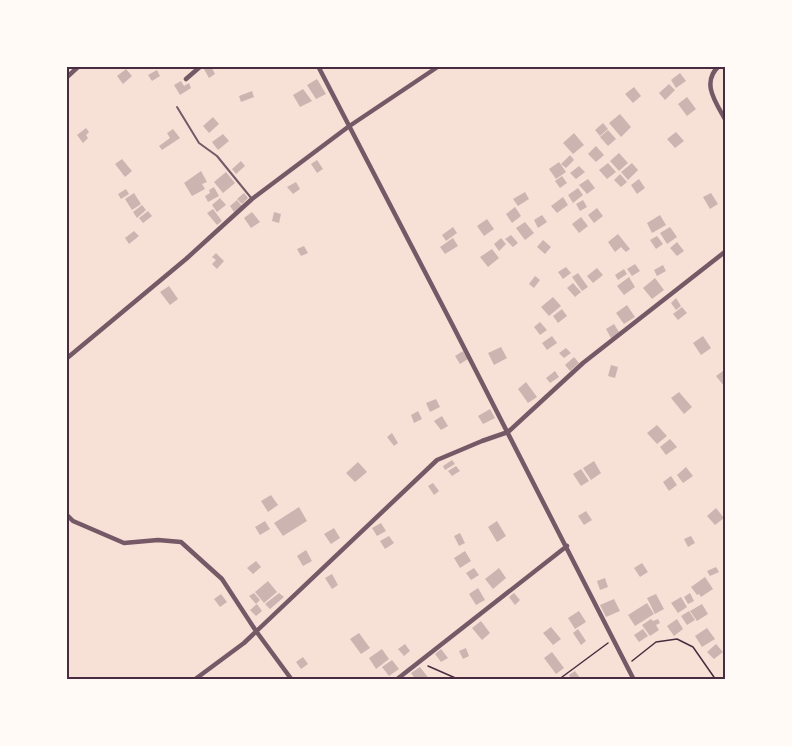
<svg xmlns="http://www.w3.org/2000/svg" width="792" height="746" viewBox="0 0 792 746" font-family="'Fira Sans Condensed',sans-serif">
<style>
.building{fill:#ccb4b1}
.lines{fill:none;stroke-linecap:round;stroke-linejoin:round}
.path{stroke:#4a2c40;stroke-width:1.5}
.service{stroke:#755966;stroke-width:2}
.minor{stroke:#755966;stroke-width:4.5}
.neatline{fill:none;stroke:#4a2c40;stroke-width:2}
</style>
<rect width="100%" height="100%" fill="#f7e1d7"/>
<!-- building -->
<path class="building" d="M211,66L215,74L209,78L204,69Z
M126,69L132,76L123,84L117,76Z
M157,70L160,76L152,81L148,75Z
M680,73L686,81L676,88L671,80Z
M317,79L326,94L316,99L307,85Z
M181,81L184,86L189,83L191,88L180,95L174,85Z
M669,84L675,90L665,100L659,93Z
M634,87L641,96L633,103L625,94Z
M303,89L312,101L300,107L293,95Z
M252,91L254,97L241,102L239,96Z
M687,97L696,109L687,116L678,104Z
M620,114L631,127L621,137L609,123Z
M213,117L219,124L209,133L203,126Z
M603,123L608,129L600,136L595,130Z
M86,128L89,132L86,135L88,138L83,143L77,135Z
M173,129L180,138L162,150L159,146L170,138L167,133Z
M608,130L616,139L608,146L600,137Z
M676,132L684,141L675,148L667,139Z
M574,133L584,145L573,154L563,143Z
M223,134L229,141L218,150L212,142Z
M596,146L604,155L596,162L588,154Z
M619,153L628,163L619,171L610,161Z
M570,155L574,160L566,168L561,164Z
M122,159L132,171L125,177L115,164Z
M317,160L323,169L317,173L311,164Z
M241,161L245,166L236,174L232,169Z
M559,162L566,172L556,179L549,169Z
M608,163L616,172L607,179L599,170Z
M632,163L638,170L628,180L621,172Z
M579,166L585,172L576,179L570,173Z
M201,171L207,182L202,184L205,189L192,196L184,183Z
M226,172L235,183L223,193L214,182Z
M620,174L627,182L621,187L614,180Z
M562,176L567,183L560,188L555,181Z
M588,179L595,188L587,194L579,185Z
M639,179L645,188L637,194L631,185Z
M296,182L300,189L293,194L287,187Z
M214,187L219,196L208,202L205,196L210,193L209,190Z
M578,188L583,195L573,203L568,195Z
M126,189L129,194L121,199L118,194Z
M525,192L529,199L518,206L513,199Z
M134,193L141,204L132,210L125,199Z
M244,193L248,198L242,204L237,199Z
M711,193L718,204L710,209L703,197Z
M563,197L568,205L557,213L551,206Z
M220,198L226,205L217,212L212,205Z
M237,200L242,206L234,212L230,206Z
M583,200L587,207L580,211L576,204Z
M142,205L146,210L137,218L133,212Z
M515,207L521,216L512,223L506,214Z
M597,208L603,216L594,223L588,215Z
M213,209L222,221L217,225L207,213Z
M148,211L152,216L143,223L139,218Z
M252,212L260,222L251,228L244,218Z
M274,212L281,214L279,223L272,221Z
M542,215L547,222L538,228L534,220Z
M660,215L666,225L652,233L647,223Z
M581,217L588,226L579,233L572,224Z
M487,219L494,229L484,236L477,226Z
M525,222L534,233L525,240L516,228Z
M453,227L457,233L446,241L442,235Z
M670,227L677,237L667,244L660,233Z
M134,231L139,236L129,244L125,238Z
M618,234L630,249L626,252L621,247L615,252L608,242Z
M511,235L518,243L513,247L505,239Z
M657,236L663,244L656,249L650,240Z
M453,238L458,246L445,254L440,247Z
M501,238L506,244L499,251L494,244Z
M543,240L551,247L545,254L537,247Z
M677,242L684,251L677,256L670,248Z
M304,246L308,253L301,256L297,249Z
M492,249L499,258L488,267L480,257Z
M216,253L224,261L217,269L212,264L216,260L212,257Z
M635,264L640,271L632,276L627,269Z
M663,265L666,271L657,276L654,270Z
M566,267L571,273L563,279L558,272Z
M597,268L603,275L593,283L587,276Z
M624,269L627,274L618,280L615,275Z
M578,273L588,287L582,291L572,277Z
M535,276L540,280L534,288L529,284Z
M629,277L635,287L624,295L617,286Z
M655,278L664,290L652,299L643,288Z
M573,283L581,292L575,297L567,288Z
M169,286L178,299L170,305L160,292Z
M553,297L561,306L549,316L541,307Z
M676,298L681,306L676,310L671,303Z
M627,305L635,317L624,324L616,313Z
M682,307L687,313L678,320L673,314Z
M562,309L567,316L558,323L553,316Z
M540,322L547,330L540,335L534,327Z
M614,324L619,332L611,338L606,329Z
M552,336L557,343L547,350L542,343Z
M703,336L711,348L701,355L693,343Z
M501,347L507,358L494,365L488,353Z
M566,348L571,353L564,358L559,353Z
M463,351L468,359L460,364L455,356Z
M574,357L579,363L570,371L565,365Z
M611,365L618,367L615,378L608,376Z
M555,371L559,377L550,383L546,378Z
M723,371L726,375V385L724,386L716,376Z
M526,382L537,397L528,403L518,389Z
M679,392L692,407L684,414L671,398Z
M436,399L440,407L430,412L426,403Z
M490,409L495,418L483,424L478,416Z
M418,411L422,419L414,423L411,415Z
M442,416L448,426L441,430L434,421Z
M657,425L667,436L657,444L647,433Z
M392,433L398,443L394,446L387,437Z
M670,439L677,447L666,455L660,447Z
M452,460L455,464L445,470L443,466Z
M594,461L601,473L591,480L583,468Z
M358,462L367,472L355,482L346,473Z
M456,466L460,471L452,476L448,471Z
M686,467L693,476L683,483L677,475Z
M581,469L589,481L581,486L573,474Z
M671,476L677,485L669,491L663,482Z
M433,483L439,491L434,495L428,486Z
M271,495L278,505L268,512L261,501Z
M299,507L307,521L283,536L274,523Z
M716,508L724,518L715,525L707,516Z
M586,511L592,520L584,525L578,516Z
M265,521L270,529L260,535L255,527Z
M497,521L506,536L497,542L488,527Z
M381,523L386,531L377,536L372,528Z
M334,528L340,538L331,544L324,534Z
M460,533L465,543L459,546L454,536Z
M389,536L394,543L385,549L380,541Z
M691,536L695,543L688,547L684,539Z
M306,550L312,561L303,566L297,556Z
M465,551L471,561L460,568L454,558Z
M256,561L261,567L253,574L247,568Z
M642,563L648,572L640,577L634,568Z
M716,567L719,572L710,576L707,571Z
M474,568L479,575L471,580L466,573Z
M499,568L506,578L493,589L485,579Z
M332,574L338,585L332,589L325,578Z
M705,577L713,589L701,597L699,594L697,595L691,587Z
M605,578L608,587L600,590L597,581Z
M268,581L277,592L264,603L255,592Z
M478,588L485,600L476,605L469,594Z
M254,593L260,600L256,604L249,596Z
M279,593L284,597L270,609L265,604Z
M514,593L520,600L515,605L509,597Z
M690,593L694,601L688,604L684,597Z
M221,594L227,602L220,607L214,599Z
M656,594L664,609L655,614L647,598Z
M681,597L687,607L678,613L671,603Z
M614,599L620,611L606,617L600,605Z
M647,603L654,614L635,626L628,615Z
M257,604L262,611L256,616L250,610Z
M702,604L708,614L697,621L690,611Z
M579,611L586,622L575,629L568,618Z
M689,611L695,620L687,625L681,616Z
M651,619L653,621L658,619L660,623L656,625L659,630L650,636L642,625Z
M677,619L683,629L674,636L667,626Z
M481,621L490,633L482,640L472,628Z
M551,627L561,639L553,645L543,633Z
M707,628L715,639L702,647L695,636Z
M578,629L586,641L581,645L573,633Z
M643,629L648,636L639,642L634,635Z
M359,633L370,648L361,654L350,639Z
M405,644L410,651L404,656L398,649Z
M716,644L723,652L714,659L707,652Z
M466,648L469,656L463,659L459,651Z
M382,649L389,659L376,669L369,658Z
M441,649L448,658L441,662L435,654Z
M552,652L564,668L556,674L544,658Z
M303,657L308,664L301,669L296,662Z
M392,660L399,669L389,676L382,667Z
M420,667L430,680H416L411,673Z
M575,671L580,678L572,680L569,675Z"/>
<g class="lines">
<!-- path -->
<path class="path" d="M632,661L656,642L677,639L693,647L716,680
M428,666L460,680
M558,680L608,643"/>
<!-- service -->
<path class="service" d="M177,107L199,143L217,156L252,199"/>
<!-- minor -->
<path class="minor" d="M318,66L452,324L634,680
M719,66C700,83 717,104 726,121
M66,78L79,66
M186,79L201,66
M66,359L186,259L252,199L348,127L439,66
M66,514L73,521L124,543L158,540L181,542L222,579L256,631L292,680
M194,680L244,643L437,460L482,441L508,432L583,363L726,251
M396,680L567,546"/>
</g>
<!-- border -->
<rect width="792" height="746" fill="none" stroke="#fffaf5" stroke-width="135"/>
<rect x="68" y="68" width="656" height="610" class="neatline"/>
</svg>
